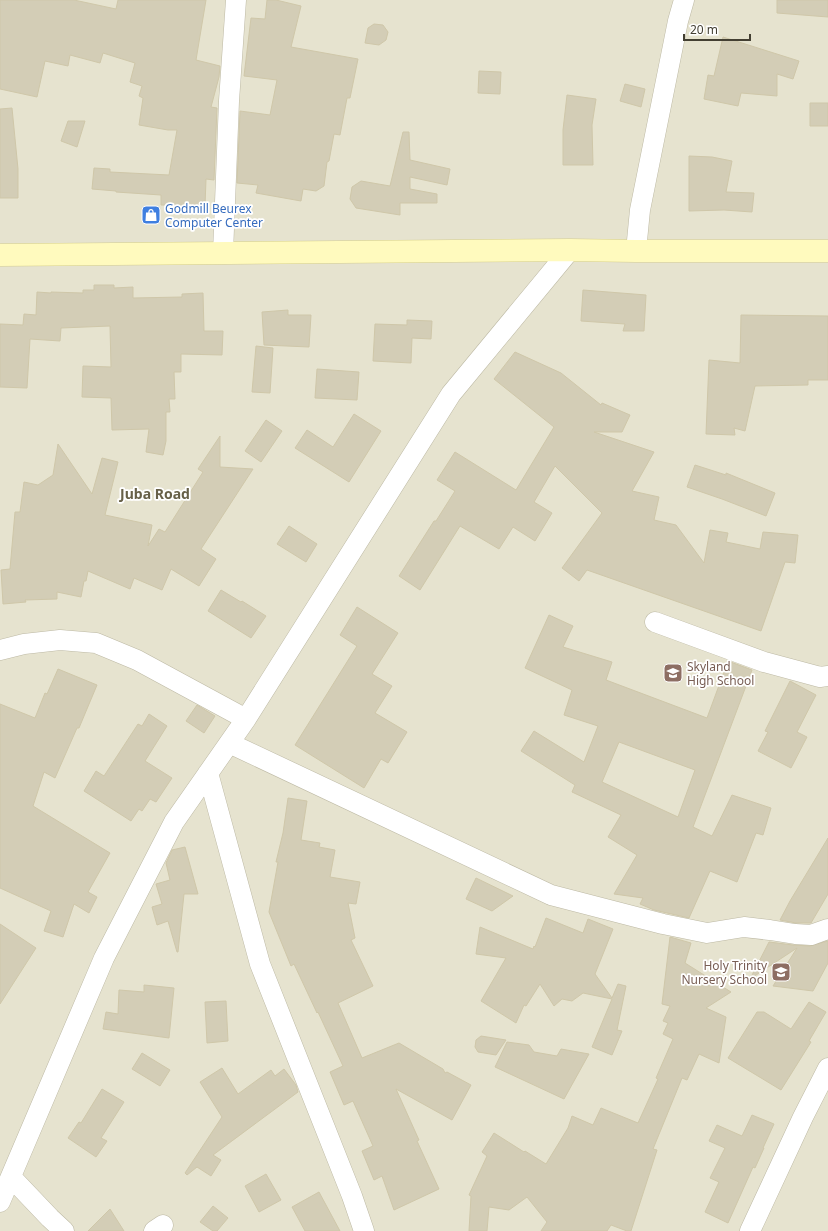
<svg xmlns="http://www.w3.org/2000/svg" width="828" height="1231" viewBox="0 0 828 1231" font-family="'Noto Sans',sans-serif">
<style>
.residential{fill:#e6e3cf}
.building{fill:#d3cdb6;stroke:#cfc7a9;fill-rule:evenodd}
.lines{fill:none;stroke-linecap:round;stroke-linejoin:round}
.street-casing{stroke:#bdb9a4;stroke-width:21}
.secondary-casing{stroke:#d5ce8d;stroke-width:23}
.street{stroke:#fff;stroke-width:20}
.secondary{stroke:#fffabe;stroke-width:22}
.labels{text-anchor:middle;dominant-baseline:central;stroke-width:3.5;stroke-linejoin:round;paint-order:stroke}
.shop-label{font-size:12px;fill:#366cbe;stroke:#fff;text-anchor:start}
.education-label{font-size:12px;fill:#785e54;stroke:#fff;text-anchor:start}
.quarter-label{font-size:14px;font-weight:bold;fill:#676048;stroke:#fff}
</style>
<rect width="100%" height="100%" fill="#f2f0e1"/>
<!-- residential -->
<path class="residential" d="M0,0H828V1231H0Z"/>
<!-- building -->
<path class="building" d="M0,0H74L116,9L118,0H206L196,60L220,66L219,77L211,107L217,108L214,180L206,179L205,206L161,205V195L116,192V191L92,189L94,168L110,169V172L169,175L177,130H168L139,125L143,98L139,96L142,86L130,82L135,63L103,53L100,63L70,55L68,66L45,61L37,97L0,89Z
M267,0H276L301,6L291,47L358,59L350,98H347L340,135L334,134L329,161L327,162L324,186L316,191L303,189L301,201L256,193L258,185L237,183L240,111L270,115L277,80L244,76L251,18L265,19Z
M777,0H828V17L777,13Z
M374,24L383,25L388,32L386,40L379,45L365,43L368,28Z
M723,37L799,61L793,79L777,74V96L741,93L738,106L704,99L708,75L714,76Z
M479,71L501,72L500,94L478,93Z
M625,84L645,89L641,107L620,101Z
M567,95L596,99L592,125L593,165H563V130Z
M810,103H828V126H810Z
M12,108L18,169V198H0V109Z
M68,121H85L77,147L61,141Z
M403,132H409L410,160L450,169L447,185L410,177V189L437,194V203H400V215L356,208L350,199L352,187L361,181L390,186Z
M689,156L712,157L732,161L726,192L754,193L752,212L724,210L689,211Z
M94,285H114V288L133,287V298L182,297V294L203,293L204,331H223L222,355L181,354V372H174L175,399H169L170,412H166V441L163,455L146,452L149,429L112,430L111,398L82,397L83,366L111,367L110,326L61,328L60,341L30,339L27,388L0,387V324L23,325L24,314L36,315L37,292L51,293V292L83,293V290H94Z
M583,290L646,295L644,331H623L625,324L581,321Z
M288,310V315H311L309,347L264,345L262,312Z
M741,315L828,316V380H808V385L755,386L745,431L734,428L735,435L706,434L709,360L740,363Z
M407,320L432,321L431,339L412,338L411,363L373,361L375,324L407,325Z
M256,346L273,348L270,393L252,392Z
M515,352L561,373L601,405L602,403L630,415L622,432H594L654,452L632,491L659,497L654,520L676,525L704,563L710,530L728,533L726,542L760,549L763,532L798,535L795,563L785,562L761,631L587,570L579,581L562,568L602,513L555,466L534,502L552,513L535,541L513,527L499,549L460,526L420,590L399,576L434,521H436L455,491L437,480L455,452L516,490L554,427L494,379Z
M317,369L359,372L357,400L315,398Z
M354,414L381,431L349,482L295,448L307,430L333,447Z
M266,420L282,431L261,462L245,451Z
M220,436V467L253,469L201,549L216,559L199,586L171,569L162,590L134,578L130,589L88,571L86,581H84L81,597L57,592V599L25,600L26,602L3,604L1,570L10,569L15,512H20L24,482L38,485L53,475L58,444L92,494L102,458L118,462L105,515L152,525L148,546L159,529L165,532L203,472L198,469Z
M695,465L726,475V473L775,493L766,516L722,499L687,487Z
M289,526L317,544L306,562L277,544Z
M221,590L241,602L242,601L266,616L251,638L208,611Z
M357,607L398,633L372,674L392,686L375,713L407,732L388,763L381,759L364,788L295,745L357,646L340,635Z
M549,615L573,626L563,647L612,662L606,680L707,718L728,661L752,670L693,827L712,836L732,795L771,808L763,835L756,833L737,882L710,871L689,918L654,910L640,904L643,898L614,894L637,855L608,837L621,815L572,792L575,785L521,751L534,731L584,762L598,726L564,715L572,690L525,668ZM619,742L695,770L678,817L602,782Z
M58,669L97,685L79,728H77L55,778L44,772L33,806L110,853L88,892L97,897L89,913L74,904L63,937L44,931L51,911L0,888V704L35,718L45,693L47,694Z
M790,681L816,695L797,732L807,737L791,768L758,751L768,732L765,731Z
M197,705L215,716L204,733L186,721Z
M149,714L167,726L145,761L172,778L156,802L150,799L142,811L139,809L131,821L84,791L96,771L104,776L138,724L142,726Z
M288,798L307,801L301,840L320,843L319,847L335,850L330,877L360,882L356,904L348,903L355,938L351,940L373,986L338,1003L362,1058L399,1043L443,1069L445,1073L447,1072L471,1085L452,1120L396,1089L419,1140L417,1141L439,1189L394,1210L382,1176L374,1180L362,1151L373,1146L353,1101L344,1105L330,1072L343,1066L318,1012L317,1013L294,964L291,966L269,912L278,862H276L283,833Z
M828,838V894L811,923H796L780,920L790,901Z
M185,847L198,894H184L178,952H177L168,921L157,925L152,907L162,904L156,884L170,880L166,863L172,850Z
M476,878L513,896L492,911L466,899Z
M546,918L583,933L588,919L613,929L595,974L612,998L618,984L626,986L617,1030L622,1031L612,1055L592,1047L612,999L583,993L572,1001L562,999L554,1006L540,984L526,1006L524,1005L516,1023L481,1001L506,958L476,954L480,927L533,949L534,946L535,947Z
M0,924L36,948L0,1004Z
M670,937L691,943L685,963L731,992L706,1008L726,1017L719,1063L699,1054L687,1080L682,1078L653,1149L657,1150L631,1231H627L611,1225L607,1231H541L547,1222L527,1197L509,1210L489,1207L487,1231H469L471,1196L469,1195L487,1156L482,1152L494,1133L524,1152L525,1151L546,1164L568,1128L572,1116L593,1125L601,1108L638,1123L658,1079L656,1078L673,1039L663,1034L668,1023L663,1021L670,1006L662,1004Z
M828,941V963L813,991L773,986L797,948L750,979L769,942L793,945L810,946Z
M144,985L174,988L169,1038L103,1029L106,1012L118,1014L119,990L144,992Z
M226,1001L228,1041L207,1043L205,1002Z
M809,1002L826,1012L809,1041L811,1042L781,1090L728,1058L757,1012H764L791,1029Z
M481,1036L506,1040L496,1055L478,1052L475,1047L476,1040Z
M507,1042L529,1045L534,1052L557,1056L561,1049L589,1054L564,1099L495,1067Z
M142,1053L170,1070L160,1086L132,1069Z
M222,1068L238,1094L271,1070L275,1076L284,1069L296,1085L298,1092L213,1155L221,1160L211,1176L197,1167L187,1175L185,1173L222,1117L200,1082Z
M102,1089L124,1102L101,1138L107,1141L96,1157L68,1138L79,1122L81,1123Z
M752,1115L774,1124L763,1148H764L755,1168L753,1167L728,1223L705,1212L719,1182L710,1178L725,1148L709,1141L717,1125L742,1136Z
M266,1174L281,1200L259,1212L245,1186Z
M319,1192L340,1231H305L292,1207Z
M213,1206L228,1218L217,1231H213L200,1222Z
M110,1209L124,1231H88Z"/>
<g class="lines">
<defs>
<path id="street" d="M636,251L640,210L678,21L684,0
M223,253L229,101L236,0
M655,622L764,662L820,677L828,676
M0,650L24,644L60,640L96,643L137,660L246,719
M229,743L551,895L663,924L707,933L744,927L770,930L795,934L811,935L828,929
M208,773L260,964L352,1196L364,1231
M11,1177L50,1218L64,1231
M0,1202L104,958L174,822L246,719L451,394L570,250
M154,1231L163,1225
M750,1231L803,1117L828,1068"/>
<path id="secondary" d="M0,255L570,250L636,251H828"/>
</defs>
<!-- street casing -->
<use href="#street" class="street-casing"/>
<!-- secondary casing -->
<use href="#secondary" class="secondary-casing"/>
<!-- street -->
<use href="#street" class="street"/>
<!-- secondary -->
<use href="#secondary" class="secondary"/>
</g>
<!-- icons -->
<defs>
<symbol id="shop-square" viewBox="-11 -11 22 22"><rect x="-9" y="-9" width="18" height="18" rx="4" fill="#3f7fe0" stroke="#fff"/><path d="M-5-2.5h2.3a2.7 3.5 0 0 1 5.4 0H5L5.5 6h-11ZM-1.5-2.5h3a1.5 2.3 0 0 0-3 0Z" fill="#fff"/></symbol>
<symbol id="school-square" viewBox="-11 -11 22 22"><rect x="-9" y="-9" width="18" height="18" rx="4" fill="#8d6e63" stroke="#fff"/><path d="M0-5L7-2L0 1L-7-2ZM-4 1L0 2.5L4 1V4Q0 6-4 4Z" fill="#fff"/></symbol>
</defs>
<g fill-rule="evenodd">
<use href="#shop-square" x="140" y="204" width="22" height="22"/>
<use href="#school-square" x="662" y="662" width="22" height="22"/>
<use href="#school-square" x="770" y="961" width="22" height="22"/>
</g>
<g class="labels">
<!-- shop labels -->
<g class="shop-label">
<text x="165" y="208">Godmill Beurex<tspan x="165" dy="14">Computer Center</tspan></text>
</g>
<!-- education labels -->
<g class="education-label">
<text x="687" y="666">Skyland<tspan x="687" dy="14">High School</tspan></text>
<text x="767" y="965" text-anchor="end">Holy Trinity<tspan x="767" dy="14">Nursery School</tspan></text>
</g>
<!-- quarter labels -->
<g class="quarter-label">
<text x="155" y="493">Juba Road</text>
</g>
</g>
<!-- scale -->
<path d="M684 34v6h66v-6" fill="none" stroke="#433f32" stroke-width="2"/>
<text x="690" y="34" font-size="12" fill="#433f32" stroke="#ffffff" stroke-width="3" paint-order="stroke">20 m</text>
</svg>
